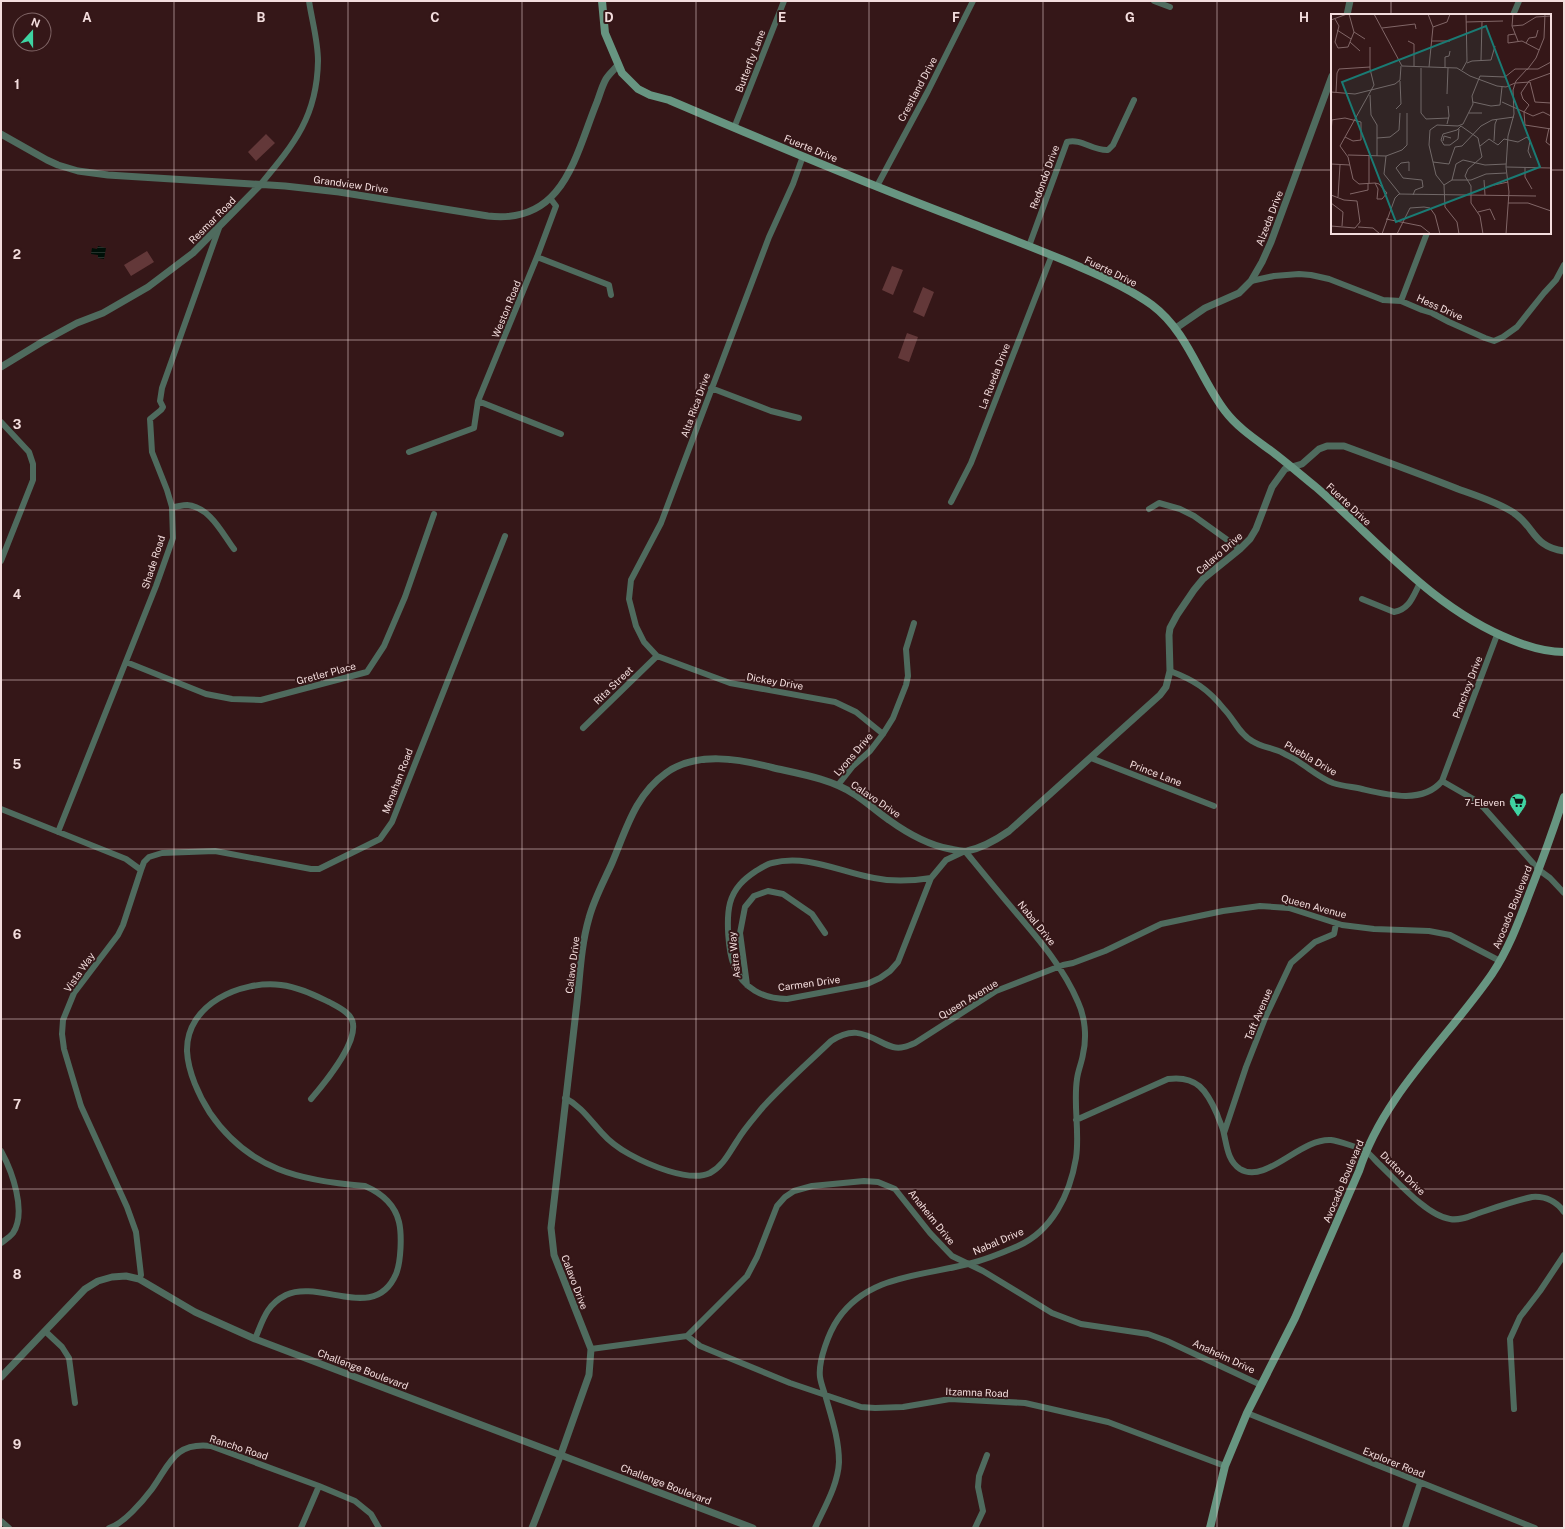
<svg xmlns="http://www.w3.org/2000/svg" width="1565" height="1529" viewBox="0 0 1565 1529" font-family="'Public Sans',sans-serif">
<style>
.pitch{fill:#633839}
.water{fill:url(#water-rules)}
.lines{fill:none;stroke-linecap:round;stroke-linejoin:round}
.minor{stroke:#4f6b5e;stroke-width:6}
.tertiary{stroke:#4f6b5e;stroke-width:7}
.secondary{stroke:#679581;stroke-width:8}
.grid{fill:none;stroke:#f3dddd;stroke-width:1;stroke-opacity:0.55}
.labels{text-anchor:middle;dominant-baseline:central;stroke-width:4;stroke-linejoin:round;paint-order:stroke}
.street-label{font-size:10px;fill:#f3dddd;stroke:#351718}
.poi-label{font-size:10px;fill:#f3dddd;stroke:#351718;text-anchor:end}
.inset-road{fill:none;stroke:#816667;stroke-width:1}
.view{fill:#1a7b74;fill-opacity:0.15;stroke:#1a7b74;stroke-width:2}
.inset-edge{fill:none;stroke:#f3dddd;stroke-width:2}
.grid-label{font-size:13px;text-anchor:middle;font-weight:bold;fill:#f3dddd;stroke:#351718;stroke-width:4;stroke-linejoin:round;paint-order:stroke}
</style>
<defs>
<pattern id="water-rules" width="6" height="5" patternUnits="userSpaceOnUse"><rect width="6" height="5" fill="#001008"/><path d="M0 2.5h6" fill="none" stroke="#26322c"/></pattern>
</defs>
<rect width="100%" height="100%" fill="#351718"/>
<!-- pitch -->
<path class="pitch" d="M266,134L275,143L256,161L248,152Z
M147,251L154,262L131,276L124,265Z
M892,266L903,270L893,295L882,290Z
M923,287L934,292L924,317L913,312Z
M907,333L918,337L909,362L898,358Z"/>
<!-- water -->
<path class="water" d="M98,246L106,248L104,259L98,258V255L91,254L92,248L97,249Z"/>
<g class="lines">
<!-- minor -->
<path class="minor" d="M1154,1L1170,7
M1513,15L1519,1
M734,128L784,1
M803,156L793,184L769,237L661,523L631,580L629,599L636,626L644,642L657,656L730,683L835,702L856,712L883,734
M260,185C294,144 317,117 318,61C318,41 312,21 309,1
M877,186L928,91L973,1
M1029,246L1067,142C1081,138 1093,151 1108,150L1113,145L1134,100
M537,257L609,285L611,295
M1251,281L1274,276L1299,274L1311,275L1329,279L1383,300L1401,301L1422,310L1432,313L1449,322L1485,338L1494,341L1503,337L1517,327L1544,293L1556,280L1564,265
M1401,301L1427,233
M711,388L771,411L799,418
M478,401L561,434
M1,422L29,452L33,464V480L1,561
M409,452L474,428L478,401L537,257L556,206L550,198
M951,502L971,463L1052,255
M172,507C177,507 182,505 187,505C210,507 222,533 234,549
M1149,509L1159,503L1180,509L1194,516L1240,549
M1362,599L1394,612C1410,609 1413,596 1420,583
M126,662L206,694L232,699L261,700L367,672L384,646L405,597L434,514
M1170,671C1194,680 1208,689 1224,709C1234,719 1239,734 1252,741C1261,747 1273,748 1283,753C1288,756 1294,758 1299,762C1310,769 1320,778 1333,783C1342,786 1353,787 1362,789C1388,795 1423,804 1442,781L1497,635
M583,728L657,656
M1091,758L1214,806
M1442,781L1475,800L1484,808L1539,870L1550,878L1564,893
M838,785L853,766L870,751L883,734L893,718L906,685L908,676L906,649L914,623
M1,809L126,859L141,870L123,925L118,935L74,993L63,1020L62,1034L64,1049L81,1106L127,1207L136,1232L141,1275L139,1279
M58,832L156,586L173,538L172,507L167,490L152,452L150,419L161,410L163,407L160,401L162,388L219,228
M141,870L144,862L149,857L162,853L215,851L311,869H319L380,839L392,822L505,536
M747,985L740,933L745,907L754,896L768,891L783,894L812,914L825,933
M565,1098C581,1106 590,1120 602,1133C609,1141 620,1149 629,1154C647,1164 689,1183 710,1173C723,1166 729,1153 737,1141C744,1129 754,1118 763,1107C784,1084 808,1063 831,1041C851,1028 862,1032 881,1042C885,1044 889,1046 893,1047C901,1049 908,1046 915,1043L996,991L1063,965L1073,963L1105,951L1161,924L1223,911L1260,906L1289,908L1342,925L1374,929L1429,931L1450,935L1500,961
M1076,1120L1168,1079C1197,1075 1207,1091 1217,1114C1219,1121 1223,1127 1224,1134C1227,1147 1228,1161 1240,1169C1266,1185 1300,1138 1331,1140C1338,1141 1360,1148 1366,1151C1371,1155 1375,1160 1379,1164C1396,1180 1427,1216 1450,1219C1460,1221 1470,1216 1479,1213C1497,1207 1514,1201 1532,1197C1545,1196 1556,1201 1564,1212
M1224,1133L1246,1067L1266,1016L1291,963L1315,942L1334,934L1336,924
M1,1151C12,1171 27,1212 13,1233C10,1237 5,1240 1,1243
M45,1331L62,1347L69,1358L75,1403
M687,1336L700,1346L790,1383L861,1407L875,1408L903,1407L950,1399L1025,1403L1108,1422L1225,1466
M255,1339C263,1320 266,1305 286,1295C321,1279 375,1323 396,1274C401,1262 402,1235 399,1222C395,1205 381,1193 365,1186C301,1181 249,1170 210,1113C199,1096 188,1072 187,1051C186,1004 241,980 281,985C298,987 314,995 329,1002C338,1007 352,1013 353,1024C356,1045 324,1084 311,1099
M591,1349L687,1336L747,1276L757,1257L777,1206L785,1197L794,1191L812,1186L864,1181L878,1182L895,1189L930,1233L952,1256L983,1271L1052,1313L1081,1324L1148,1334L1167,1341L1261,1385
M1514,1409L1510,1339L1520,1317L1540,1291L1564,1255
M1247,1413L1535,1528
M1,1521L9,1528
M109,1528C118,1525 125,1519 132,1512C139,1505 146,1497 152,1489C170,1464 174,1442 211,1446L319,1486L355,1501L371,1514L379,1528
M301,1528L319,1486
M815,1528C824,1508 838,1485 839,1462C839,1440 832,1419 826,1398C824,1391 821,1384 820,1377C818,1361 829,1332 838,1319C868,1275 922,1276 968,1264C985,1260 1002,1253 1018,1246C1052,1231 1070,1194 1076,1158C1080,1132 1073,1105 1077,1079C1078,1070 1082,1062 1083,1054C1087,1037 1085,1017 1078,1002C1064,969 1041,942 1018,915C1000,894 983,873 965,851L946,860L931,878C912,881 893,882 874,878C840,872 807,854 772,863C767,864 761,868 756,871C744,879 734,888 730,903C726,919 728,950 734,966C743,988 763,999 787,999L867,984L880,978L890,971L898,962L931,878
M975,1528L983,1511L978,1487L979,1476L987,1455
M1405,1528L1420,1483"/>
<!-- tertiary -->
<path class="tertiary" d="M1347,15L1350,1
M1,134L47,160L58,165L78,171L108,175L285,186L339,192L488,216C564,225 575,156 597,102C600,94 602,86 606,79C609,74 614,70 618,65
M1176,328L1205,308L1239,293L1251,281L1262,262L1271,242L1332,76
M1,367L42,342L77,323L103,313L148,287L193,253L260,185
M1,1377L85,1289L98,1281L112,1277L126,1276L139,1279L195,1312L255,1339L753,1528
M532,1528L561,1454L589,1375L591,1349L554,1255L551,1228C559,1156 568,1084 576,1011C580,980 580,949 589,918C594,899 604,881 612,863C626,830 635,795 666,773C696,751 740,759 774,768C801,774 831,779 854,794C867,802 877,812 889,820C907,833 928,845 950,849C955,850 961,852 967,851C982,848 996,840 1009,831L1160,695L1166,687L1170,671L1169,635L1170,628L1177,615L1194,590L1203,579L1240,549L1250,539L1256,529L1272,487L1285,469L1302,464L1319,449L1327,446H1344C1382,460 1420,474 1458,489C1475,495 1500,503 1514,513C1535,527 1533,547 1564,551"/>
<!-- secondary -->
<path class="secondary" d="M602,1L605,33L622,73L638,89L650,95L669,100C765,141 862,182 960,219C1000,235 1041,250 1080,267C1106,278 1130,289 1152,305C1188,332 1199,377 1225,411C1237,427 1255,439 1270,450C1286,462 1301,475 1317,488C1379,542 1433,609 1512,640C1529,647 1545,652 1564,652
M1210,1528L1225,1466L1247,1413L1295,1318L1359,1171C1383,1095 1448,1038 1492,974C1508,950 1518,924 1528,897C1541,864 1553,831 1564,797"/>
</g>
<!-- grid -->
<path class="grid" d="M174,1V1528M348,1V1528M522,1V1528M696,1V1528M869,1V1528M1043,1V1528M1217,1V1528M1391,1V15M1,170H1332M1550,170H1564M1391,233V1528M1,340H1564M1,510H1564M1,680H1564M1,849H1564M1,1019H1564M1,1189H1564M1,1359H1564"/>
<!-- icons -->
<defs>
<symbol id="supermarket-pin" viewBox="-11 -11 22 30"><path d="M0 17L-7.5 6A9.5 9.5 0 1 1 7.5 6Z" fill="#3fd4a2" stroke="#351718"/><path d="M-6-5.5h2.5l.6 2H6L4.5 2H-2.5L-4.4-4H-6ZM-1.5 3.2a1.3 1.3 0 1 0 .1 0ZM3 3.2a1.3 1.3 0 1 0 .1 0Z" fill="#111"/></symbol>
</defs>
<g fill-rule="evenodd">
<use href="#supermarket-pin" x="1508" y="792" width="20" height="27"/>
</g>
<g class="labels">
<!-- street labels -->
<g class="street-label">
<text transform="translate(750 61) rotate(-69)">Butterfly Lane</text>
<text transform="translate(917 89) rotate(-62)">Crestland Drive</text>
<text transform="translate(811 148) rotate(22)">Fuerte Drive</text>
<text transform="translate(1044 177) rotate(-70)">Redondo Drive</text>
<text transform="translate(351 184) rotate(8)">Grandview Drive</text>
<text transform="translate(1269 218) rotate(-69)">Alzeda Drive</text>
<text transform="translate(212 220) rotate(-45)">Resmar Road</text>
<text transform="translate(1111 271) rotate(26)">Fuerte Drive</text>
<text transform="translate(1440 307) rotate(24)">Hess Drive</text>
<text transform="translate(506 309) rotate(-68)">Weston Road</text>
<text transform="translate(994 376) rotate(-69)">La Rueda Drive</text>
<text transform="translate(695 405) rotate(-70)">Alta Rica Drive</text>
<text transform="translate(1349 504) rotate(43)">Fuerte Drive</text>
<text transform="translate(1219 553) rotate(-41)">Calavo Drive</text>
<text transform="translate(153 562) rotate(-72)">Shade Road</text>
<text transform="translate(326 673) rotate(-15)">Gretler Place</text>
<text transform="translate(775 681) rotate(10)">Dickey Drive</text>
<text transform="translate(613 685) rotate(-44)">Rita Street</text>
<text transform="translate(1467 687) rotate(-69)">Panchoy Drive</text>
<text transform="translate(853 754) rotate(-49)">Lyons Drive</text>
<text transform="translate(1311 758) rotate(30)">Puebla Drive</text>
<text transform="translate(1156 773) rotate(21)">Prince Lane</text>
<text transform="translate(397 781) rotate(-69)">Monahan Road</text>
<text transform="translate(876 799) rotate(34)">Calavo Drive</text>
<text transform="translate(1314 906) rotate(15)">Queen Avenue</text>
<text transform="translate(1512 907) rotate(-68)">Avocado Boulevard</text>
<text transform="translate(1037 923) rotate(51)">Nabal Drive</text>
<text transform="translate(734 955) rotate(-96)">Astra Way</text>
<text transform="translate(572 965) rotate(-83)">Calavo Drive</text>
<text transform="translate(79 972) rotate(-55)">Vista Way</text>
<text transform="translate(809 983) rotate(-8)">Carmen Drive</text>
<text transform="translate(968 999) rotate(-31)">Queen Avenue</text>
<text transform="translate(1258 1014) rotate(-67)">Taft Avenue</text>
<text transform="translate(1403 1173) rotate(44)">Dutton Drive</text>
<text transform="translate(1343 1181) rotate(-67)">Avocado Boulevard</text>
<text transform="translate(932 1217) rotate(51)">Anaheim Drive</text>
<text transform="translate(998 1241) rotate(-23)">Nabal Drive</text>
<text transform="translate(575 1282) rotate(69)">Calavo Drive</text>
<text transform="translate(1224 1356) rotate(25)">Anaheim Drive</text>
<text transform="translate(363 1369) rotate(21)">Challenge Boulevard</text>
<text transform="translate(977 1392) rotate(2)">Itzamna Road</text>
<text transform="translate(239 1447) rotate(18)">Rancho Road</text>
<text transform="translate(1394 1462) rotate(22)">Explorer Road</text>
<text transform="translate(666 1484) rotate(21)">Challenge Boulevard</text>
</g>
<!-- poi labels -->
<g class="poi-label">
<text x="1505" y="802">7-Eleven</text>
</g>
</g>
<!-- overview -->
<g transform="translate(1331 14)">
<rect width="220" height="220" fill="#351718"/>
<path class="inset-road" d="M18,0L23,18L34,25M43,0L71,52L126,54L139,62L166,72L175,73L184,69M97,0L102,13L98,53M182,0L181,12L187,27M4,5L8,12L4,28L7,34L17,33L23,18M0,6L16,0M135,8L172,7M181,12L192,11L205,3L220,2M102,13L116,8L119,0M51,14L84,10L85,15M6,16L20,25M184,20L177,21V29L191,27L208,36M77,27L83,30V52M101,27H119M19,28L29,37M195,29L198,24L205,23L207,16M39,33V55L43,71L9,132L17,143L22,165L28,170L44,169L48,170L56,179L51,185H46L47,175L44,169M150,46L151,8M136,49L141,47L160,46L164,32M90,54V99L95,105M114,54V43L118,42L119,37M131,56L136,47L135,0M196,56L205,44L213,24L214,0M220,59L198,67L190,79L192,85L198,91L193,98L194,111L220,115M185,69L199,68L204,88L220,89M0,78L24,80L64,70L69,66L70,52M5,78L6,59L8,55L39,53M116,80L117,54M39,81L40,101L46,111V142M142,88L160,92L169,91L171,73M171,88L202,102L212,98L220,102M65,95L70,90L69,67M138,99H151M95,105L118,104M0,106L14,104L30,108V126L22,127L14,123M116,110L118,102L117,92M218,114L215,128L220,132M128,115L127,125L119,131H113L110,126L112,120L126,116L130,112L147,124L151,143L137,155L134,162L140,172V189L149,202L152,220M0,119L1,106M46,124L59,123L68,116L69,99M112,127L113,122L120,124M163,127L164,110L166,105M149,132L158,125L167,131L173,125L187,128L196,123L199,127L197,137L200,144M17,141L55,142L53,160L69,180M55,142L71,136L76,131V99M102,148L118,150L124,133L131,132L150,112L161,106L183,103M0,150L19,151M175,153L220,154M194,154V163L201,175M78,157V148L70,149L65,154L72,164L91,166L92,173L84,176L82,181M121,166H140L155,160L175,159M153,166L154,181M38,169V142M113,171L121,166L125,150L132,146L154,151L175,150M163,171L177,168M19,180L37,176V169M0,181L13,186L26,187L29,208L24,214L0,212M7,183L9,151M0,189L12,198L11,212M177,189H197L220,197M147,198L159,195L164,206M55,205L90,212L100,220M27,213L42,214L49,220M51,220L64,184L68,180L205,182M66,220L79,194L93,193L99,194L104,201L109,220M128,220L126,208L114,193L113,171L105,161L98,131L99,116L106,111L127,112L132,110L142,90L141,82L149,62L174,63L184,55H207L220,48M175,220L178,178L175,153L177,122L183,100L182,76L185,67L196,55"/>
<path class="view" d="M155,12L209,153L65,208L11,68Z"/>
<rect width="220" height="220" class="inset-edge"/>
</g>
<g class="grid-label">
<text x="87" y="22">A</text>
<text x="261" y="22">B</text>
<text x="435" y="22">C</text>
<text x="609" y="22">D</text>
<text x="782" y="22">E</text>
<text x="956" y="22">F</text>
<text x="1130" y="22">G</text>
<text x="1304" y="22">H</text>
<text x="17" y="89">1</text>
<text x="17" y="259">2</text>
<text x="17" y="429">3</text>
<text x="17" y="599">4</text>
<text x="17" y="769">5</text>
<text x="17" y="939">6</text>
<text x="17" y="1109">7</text>
<text x="17" y="1279">8</text>
<text x="17" y="1449">9</text>
</g>
<!-- border -->
<rect width="1565" height="1529" fill="none" stroke="#f3dddd" stroke-width="4"/>
<!-- north arrow -->
<g transform="translate(32 32) rotate(21)"><circle r="19" fill="#351718" stroke="#816667"/>
<path d="M0-3L7 15L0 10L-7 15Z" fill="#3fd4a2"/>
<text y="-6" font-size="11" font-weight="bold" text-anchor="middle" fill="#f3dddd">N</text>
</g>
</svg>
